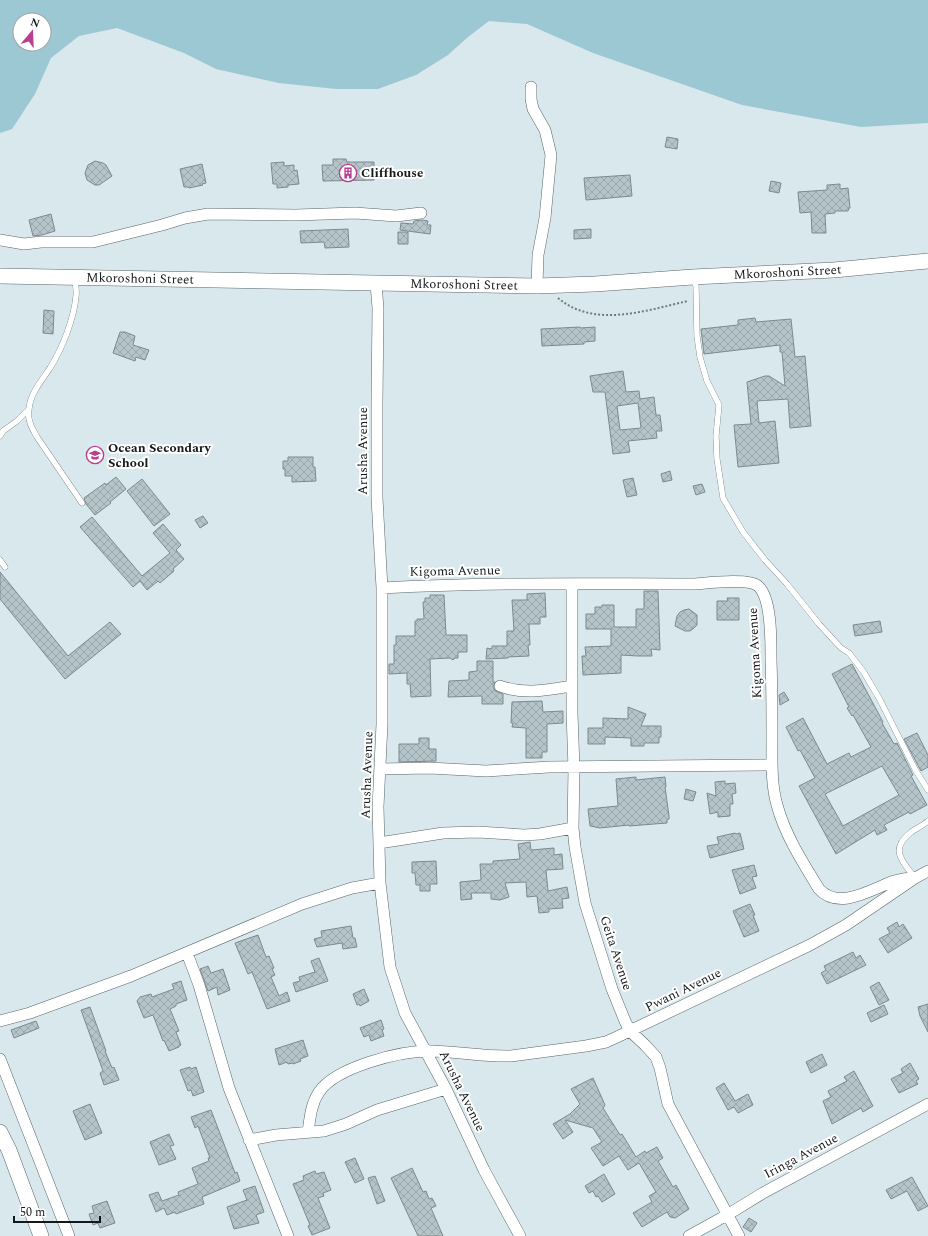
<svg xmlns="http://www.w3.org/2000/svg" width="928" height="1236" viewBox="0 0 928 1236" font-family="Spectral,serif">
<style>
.water{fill:#9cc8d3;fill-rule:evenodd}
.building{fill:url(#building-cross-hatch);stroke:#7c8a8e;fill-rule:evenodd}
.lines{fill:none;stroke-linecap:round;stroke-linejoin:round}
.lane-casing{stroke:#58666a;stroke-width:6}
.street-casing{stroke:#58666a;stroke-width:12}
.secondary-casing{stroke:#58666a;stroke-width:16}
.path{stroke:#717b7e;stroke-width:2;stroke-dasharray:2 2;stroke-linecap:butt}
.lane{stroke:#fff;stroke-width:5.5}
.street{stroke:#fff;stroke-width:11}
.secondary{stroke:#fff;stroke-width:15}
.labels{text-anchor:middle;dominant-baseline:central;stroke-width:4;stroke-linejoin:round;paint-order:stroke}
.poi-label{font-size:13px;font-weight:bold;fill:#13181a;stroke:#fff;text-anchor:start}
.street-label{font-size:13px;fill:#13181a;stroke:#fff}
</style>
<defs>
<pattern id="building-cross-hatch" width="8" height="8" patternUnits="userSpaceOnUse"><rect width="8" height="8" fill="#b5c4c8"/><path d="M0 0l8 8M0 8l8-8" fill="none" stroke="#9ba8ab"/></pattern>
</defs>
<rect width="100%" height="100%" fill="#d8e8ec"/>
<!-- water -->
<path class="water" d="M0,0H928V123L861,127L742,105L593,53L527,24L489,21L468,37L448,55L416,75L378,89H336L279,83L216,69L184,53L117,28L79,36L51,58L35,94L12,129L0,133ZM20,20H44V44H20Z"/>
<!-- building -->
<path class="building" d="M667,137L678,139L677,149L665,147Z
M333,159H346L347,162H374V180L323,181L322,165H333Z
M95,161L103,163L106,165L112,176L99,185H95L87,180L85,173L88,165Z
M284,162V166L294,165V171L297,170L299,184L288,185V187L277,188V184H273L271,163Z
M202,164L206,183L202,184L203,185L189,188L188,187H184L180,169Z
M630,175L632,196L586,200L584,178Z
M771,181L781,183L779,193L769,191Z
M840,184V189L848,188L850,208H849L848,211H835V213L825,214L826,233H812L811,212L800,213L798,192L827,190V185Z
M51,214L55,231L42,235L33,236L29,220Z
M422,220L428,221L427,225H431L430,234L400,230L401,223L413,224L414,221Z
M348,229L349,247L325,248L324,242L301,243L300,231Z
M591,229V238L574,239V230Z
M398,232H408V244H398Z
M44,310L54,311L53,334L43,333Z
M755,318L756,322L791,319L795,357L805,356L811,426L790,428L788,399L757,401L759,423L775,421L779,463L738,467L734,425L751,424L747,382L765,376H769L785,386L782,352H780V345L704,354L701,329L738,325V320Z
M580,327V328L595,327V341L584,342V344L542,346L541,329Z
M120,332H125L135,336L133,345L149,350L145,360L136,357L135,361L113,353Z
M623,371L626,392L639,391L640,399L654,397L656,415H660L662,431H656L657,438L628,441L630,452L613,454L605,392H593L590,376ZM638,403L641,428L620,430L617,406Z
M288,457H313V467H315L316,481L292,482V476H285V469H283V461H288Z
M670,471L672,480L663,482L661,474Z
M116,477L126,489L110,502L111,503L95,515L86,504L84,498L105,483L106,485Z
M633,478L637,495L627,497L623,480Z
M142,479L170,514L154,526L127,491Z
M702,484L705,492L696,495L693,486Z
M203,516L208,523L200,528L195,520Z
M92,517L142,576L170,553L153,533L163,524L181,545L176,550L184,559L173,569L174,571L160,583L158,581L147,590L140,581L133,587L80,527Z
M0,572L68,656L110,622L121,634L65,679L0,599Z
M644,591H658L660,650L651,649L652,656H638L621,655V673L583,675L582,656H586L585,647L611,646V629H586V614H595V607H602V605H614V627H636V609H644Z
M545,593L546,617H540V624H529L530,645H528L529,656L508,657V658L486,659L487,648L492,649V646H507V631H514L512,600H527V594Z
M430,595H444L446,635H467V652H458V658H455L453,660L450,658L430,659L431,696L411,697L410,684H407V673L389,674V664H394V645H396V636H415V621H417V619H424L423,602H425V598H430Z
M727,598H739V620H717V601H728Z
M689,609L697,615V625L694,628L690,631H685L675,626L677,616L680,612L684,610Z
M880,621L882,632L855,636L853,625Z
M477,661H493V682H495L493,687L495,691L503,694V704H482V696L448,697L449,681L469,680V672L477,671Z
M852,664L883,722L882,723L894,744L897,743L913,775L911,776L927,805L910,814L909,812L884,825L887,830L877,835L875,830L836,854L799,786L815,778L800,750L798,751L786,727L803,718L827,764L849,753L851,757L871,747L853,715L852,716L847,708L849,707L832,674ZM882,766L899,795L843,826L825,794Z
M784,692L789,700L780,705L779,695Z
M542,701L543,712L563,711V723L547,724V752H542V758H526V728L512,727L513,723H511L512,702Z
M628,707L646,714L641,726H661V737H659V743H644V746H631V738L605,737V744H588V728H603V718L628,719Z
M917,733L928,755V767L921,771L904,739Z
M419,738H429V749H436V761L399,762V744H419Z
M636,777V780L665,777L666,787H665L669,816V819L667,820V823L629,826V825L600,828L590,826L588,809L618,806L616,779Z
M725,781V784L735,783L736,793L732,794L733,804H730V816L718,817V812L710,814L707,793L716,796L715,782Z
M686,789L696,792L693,801L684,799Z
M735,833L736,834L740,833L744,849L710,858L707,846L719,844L717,837Z
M530,842L531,850L554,848V855L562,854L563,869L546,870L548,891L567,887L569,898L562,899L563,908L549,909V912L539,913L537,896L527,897L526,882L505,883L509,897L500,900L491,899V893H471L472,899L461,900L460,882L481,880L480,864H493V861L520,859L518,844Z
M436,861L437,884H430V891H420V885H416L415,873H412V862Z
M754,865L757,876L752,877L756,888L740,894L732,870Z
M750,904L755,915H753L759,931L744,937L733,911Z
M897,922L899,927L903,924L912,938L888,953L879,939L890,933L887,928Z
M351,926L353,938H355L357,947L343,949L342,943L317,947L314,939L322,937L321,931Z
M258,935L266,957L269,956L274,968L272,969L275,975L271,977L279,996L287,992L290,1001L267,1009L252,972L248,974L235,943Z
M853,952L856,958L860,955L866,965L827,984L821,973L826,970L824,966Z
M319,958L328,981L296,992L293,983L300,981L299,977L315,972L311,961Z
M208,966L211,973L223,969L230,990L218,995L217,987L208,991L200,969Z
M181,981L187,1000L176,1004V1006L170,1009L179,1031L176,1032L181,1045L179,1046V1047L169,1051L164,1040L163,1041L153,1015L144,1018L137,1001L140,997L151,994L152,997L174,989L172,984Z
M879,982L889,1000L879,1005L870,987Z
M364,989L369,1001L360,1006L359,1004L357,1005L353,994Z
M928,1004V1032L920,1016L918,1007Z
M884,1005L888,1014L871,1022L867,1013Z
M90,1007L106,1051H105L112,1068L114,1067L119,1080L104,1085L100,1073L103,1071L81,1010Z
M381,1020L384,1029L382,1030L384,1036L371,1041L369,1035L364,1037L360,1028Z
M36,1021L39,1028L14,1038L11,1030Z
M303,1040L308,1056L300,1059L301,1061L293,1064V1063L288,1064L287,1062L279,1065L275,1049Z
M822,1054L827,1065L811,1073L806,1062Z
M910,1063L919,1079L916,1081L918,1084L899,1093L891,1079L903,1073L901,1069Z
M190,1067L191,1069L196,1067L204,1092L193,1096L191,1090L188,1091L180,1070Z
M854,1071L873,1106L863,1112L861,1108L832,1124L823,1101L831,1097L828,1091L847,1081L844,1077Z
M593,1078L605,1105L603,1108L620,1135L622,1134L636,1157L645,1151L646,1153L657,1147L663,1158L658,1161L673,1187L676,1185L689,1209L675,1218L670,1217L667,1212L642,1227L633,1213L652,1202L649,1196L656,1192L639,1163L628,1170L619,1156L603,1166L591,1148L602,1142L593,1128L565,1120L573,1132L563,1139L553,1124L570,1114L580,1104L571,1089Z
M724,1083L735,1101L748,1094L753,1105L738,1113L734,1107L728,1110L716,1088Z
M90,1104L102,1133L85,1140L73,1111Z
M211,1110L235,1173L237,1172L240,1181L202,1197L204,1204L176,1214L175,1212L167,1215L164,1208L156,1212L149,1195L158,1192L162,1201L179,1195L178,1192L198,1184L192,1168L209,1161L208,1158H210L198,1126L195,1128L191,1117Z
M169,1134L174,1145L170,1146L176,1159L159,1165L150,1142Z
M355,1158L364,1179L355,1183L345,1162Z
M412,1168L423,1192L426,1191L429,1199L432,1198L436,1206L431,1208L443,1236H418L391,1178Z
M315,1171L316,1174L324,1172L331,1190L323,1193L324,1196L318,1198L330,1228L312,1235L308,1226L310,1225L293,1184L304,1180L303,1176Z
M604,1174L615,1194L602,1202L598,1196L596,1197L593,1191L589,1193L585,1186Z
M375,1176L385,1201L377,1204L368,1178Z
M912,1177L928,1206L918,1211L907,1191L891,1199L886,1190Z
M255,1186L264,1212L256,1215L259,1223L234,1229L227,1207L247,1200L243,1190Z
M107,1201L115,1223L100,1228L98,1223L93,1225L89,1214L94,1213L92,1206Z
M749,1218L757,1223L751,1232L743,1227Z"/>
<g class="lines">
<defs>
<path id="lane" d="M75,278C75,284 77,290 76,296C74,319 62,349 50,368C42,380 30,394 29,409C27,420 32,428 37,437L82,503
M693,278L696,286L697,336L700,357L707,381L719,405L716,436L717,459L723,498L743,532L765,560L787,584L819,624L841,648L849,653L863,671L879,698L916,771L928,790
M0,436L3,431L17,421L29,409
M0,560L5,567
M915,878C903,862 889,850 910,833C915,829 922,826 928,821"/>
<path id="street" d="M531,87V99L533,109L545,130L551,155L545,218L538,255L537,286
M0,240L24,244L41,242H93L162,225L185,218L208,214L296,215L355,213L396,216L421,213
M376,284L378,308L377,402V498L382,588V724L378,807L380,883L390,967L405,1013L446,1089L484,1170L520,1236
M572,585V713L574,768L573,828L575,847L585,903L612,989L625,1021L630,1031L645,1045L656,1057L660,1068L668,1104L739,1236
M382,588C486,582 591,584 695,584C708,583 749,578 758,586C772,598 771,642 771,660C772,686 772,712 772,739C772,761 771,784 777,805C785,835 803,863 819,889C839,911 872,889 894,881C901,879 908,878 915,878
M500,686C523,695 548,690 572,686
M381,769L429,768L486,771L549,767L771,765
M379,843L443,833L478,832L524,835L540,834L573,828
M187,953L199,985L229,1088L288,1236
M0,1021L30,1013L131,976L302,904L352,888L380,883
M0,1059L69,1236
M308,1132C310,1118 311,1104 319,1092C336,1067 400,1051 429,1051C456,1051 483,1057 511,1056L586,1046L606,1042L617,1037L810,945L846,925L915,878L928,871
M249,1140L276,1135L324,1131L346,1124L377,1110L446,1089
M689,1236L727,1215L763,1193L928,1104"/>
<g id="secondary">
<path id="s1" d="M0,276L537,286L595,284L693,277L834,270L928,261"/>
<path d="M0,1132L9,1150L41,1236"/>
</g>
</defs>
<!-- lane casing -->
<use href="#lane" class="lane-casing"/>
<!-- street casing -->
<use href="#street" class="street-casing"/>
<!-- secondary casing -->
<use href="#secondary" class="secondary-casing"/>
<!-- path -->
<path class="path" d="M558,298C595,329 647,310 688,301"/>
<!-- lane -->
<use href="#lane" class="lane"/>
<!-- street -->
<use href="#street" class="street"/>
<!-- secondary -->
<use href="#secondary" class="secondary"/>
</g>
<!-- icons -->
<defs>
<symbol id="building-ring" viewBox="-11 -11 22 22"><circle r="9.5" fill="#fff" stroke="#b83f92" stroke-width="1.5"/><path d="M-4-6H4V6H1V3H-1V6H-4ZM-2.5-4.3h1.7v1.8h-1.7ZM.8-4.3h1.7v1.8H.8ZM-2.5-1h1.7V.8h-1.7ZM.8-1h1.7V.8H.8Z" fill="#b83f92"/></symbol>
<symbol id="school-ring" viewBox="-11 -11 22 22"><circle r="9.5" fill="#fff" stroke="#b83f92" stroke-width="1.5"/><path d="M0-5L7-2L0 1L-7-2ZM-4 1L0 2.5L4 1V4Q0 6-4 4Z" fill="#b83f92"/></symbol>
</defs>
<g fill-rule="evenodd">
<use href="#building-ring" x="338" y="163" width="20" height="20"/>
<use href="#school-ring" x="85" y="445" width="20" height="20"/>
</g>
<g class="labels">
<!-- poi labels -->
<g class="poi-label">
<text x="361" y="173">Cliffhouse</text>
<text x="108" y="448">Ocean Secondary<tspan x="108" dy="15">School</tspan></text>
</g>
<!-- street labels -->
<g class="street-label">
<text stroke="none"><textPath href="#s1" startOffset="788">Mkoroshoni Street</textPath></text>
<text stroke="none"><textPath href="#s1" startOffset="140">Mkoroshoni Street</textPath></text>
<text stroke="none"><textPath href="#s1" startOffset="464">Mkoroshoni Street</textPath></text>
<text transform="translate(363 451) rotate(-90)">Arusha Avenue</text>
<text transform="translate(455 571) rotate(-1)">Kigoma Avenue</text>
<text transform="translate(755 653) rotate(-93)">Kigoma Avenue</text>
<text transform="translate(367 775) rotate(-88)">Arusha Avenue</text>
<text transform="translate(616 953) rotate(72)">Geita Avenue</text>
<text transform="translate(683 990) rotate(-26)">Pwani Avenue</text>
<text transform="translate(462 1091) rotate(64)">Arusha Avenue</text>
<text transform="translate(801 1156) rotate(-28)">Iringa Avenue</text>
</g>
</g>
<!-- north arrow -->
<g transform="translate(32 32) rotate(19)"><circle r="19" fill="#ffffff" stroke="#a1a3a3"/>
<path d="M0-3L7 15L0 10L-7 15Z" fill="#b83f92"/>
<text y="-6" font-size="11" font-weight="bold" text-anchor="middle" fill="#13181a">N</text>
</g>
<!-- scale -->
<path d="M14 1216v6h86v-6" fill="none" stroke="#13181a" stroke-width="2"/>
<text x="20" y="1216" font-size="12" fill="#13181a" stroke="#ffffff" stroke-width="3" paint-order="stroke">50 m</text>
</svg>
